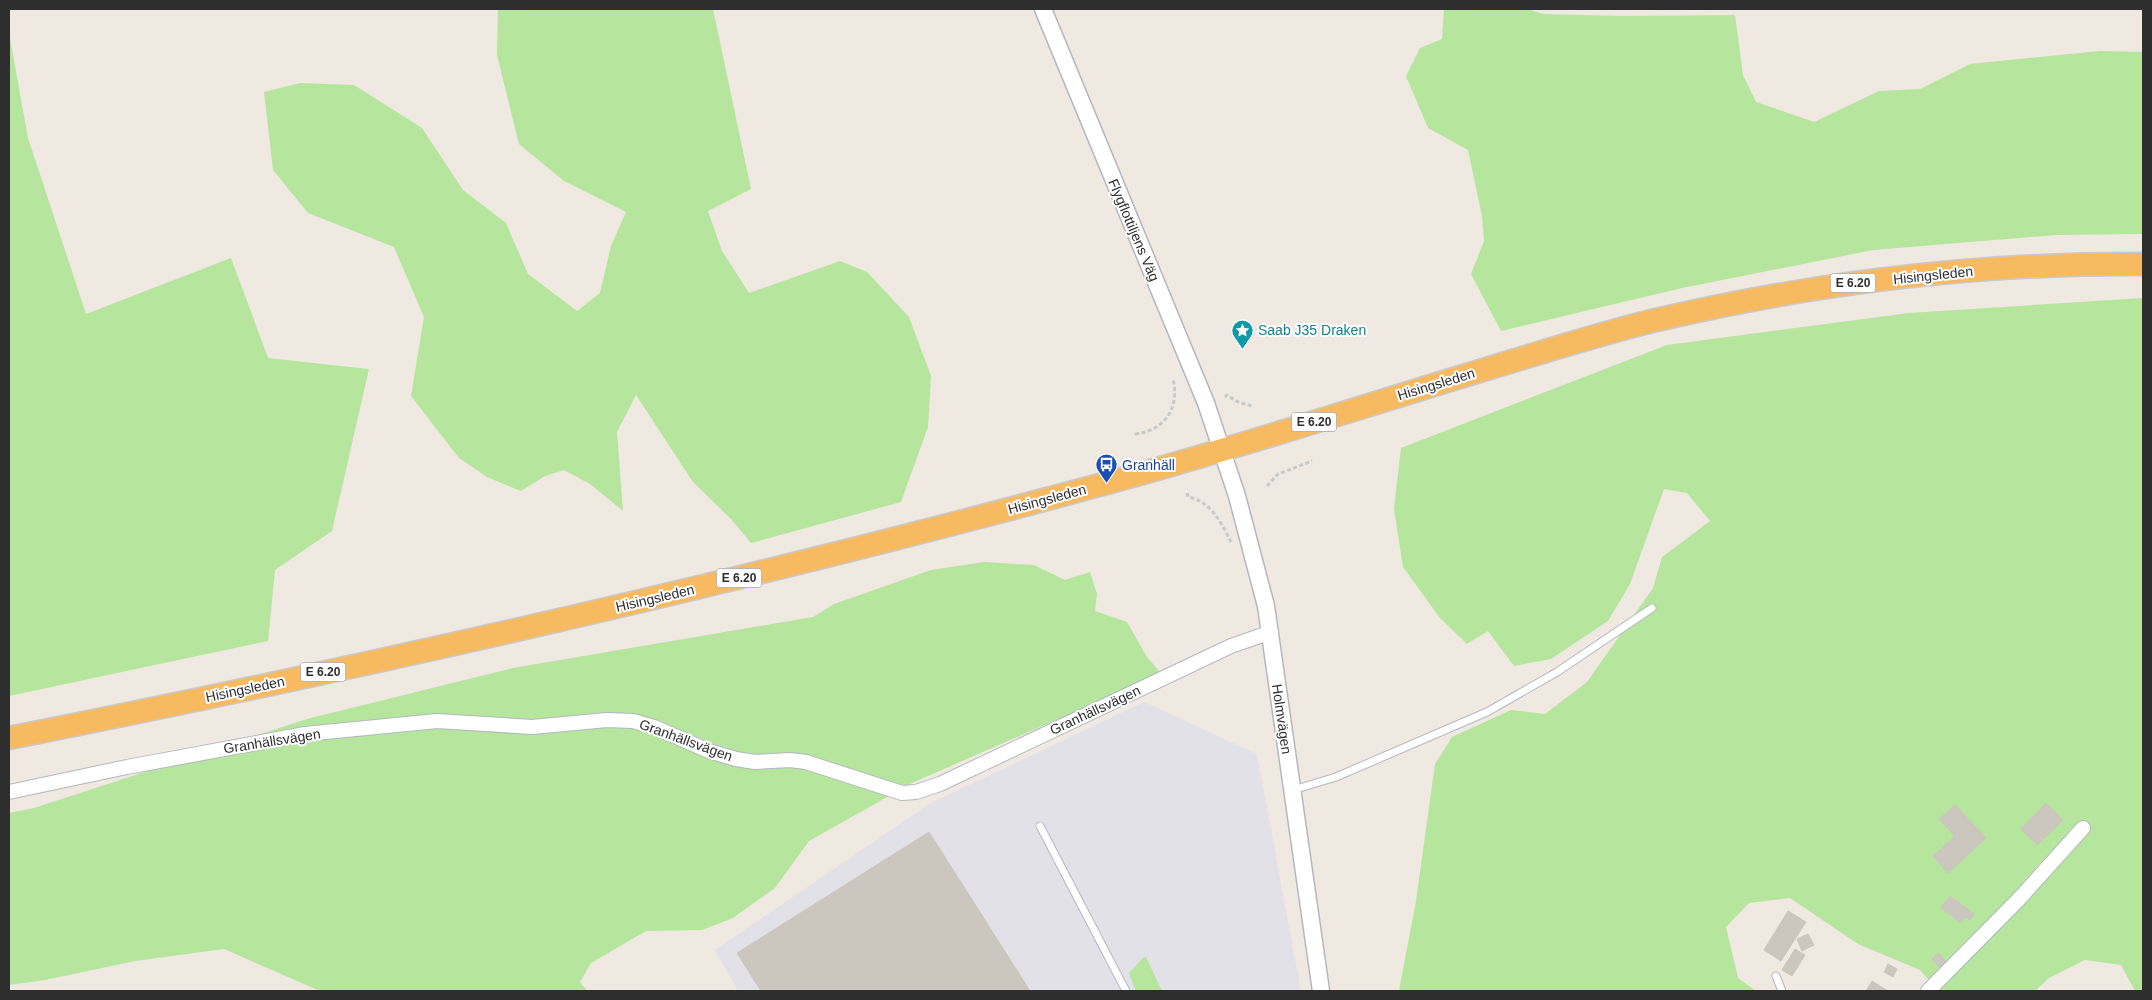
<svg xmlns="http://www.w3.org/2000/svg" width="2152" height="1000" viewBox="0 0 2152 1000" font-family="Arial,sans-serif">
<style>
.industrial{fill:#e3e1e8}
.green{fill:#b6e59e}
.building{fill:#cbc7bf;stroke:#cbc5ba}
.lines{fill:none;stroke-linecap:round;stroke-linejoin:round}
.service-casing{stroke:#b4b7c1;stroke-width:9}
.minor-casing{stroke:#b4b7c1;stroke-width:16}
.tertiary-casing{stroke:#b4b7c1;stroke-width:19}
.trunk-casing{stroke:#c9c9c9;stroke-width:25}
.path{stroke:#c9c9c9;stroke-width:3;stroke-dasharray:4 2.5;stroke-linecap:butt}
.service{stroke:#fff;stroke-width:7}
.minor{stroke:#fff;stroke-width:14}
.tertiary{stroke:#fff;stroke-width:16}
.trunk{stroke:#f8ba60;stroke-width:22}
.labels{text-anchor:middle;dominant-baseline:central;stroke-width:4;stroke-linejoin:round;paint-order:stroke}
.shield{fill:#fff;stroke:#6d6d6d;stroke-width:1}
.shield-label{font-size:12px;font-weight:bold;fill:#2e2e2e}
.street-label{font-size:14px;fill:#2e2e2e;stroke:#fff}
.culture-label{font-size:14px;fill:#0d838f;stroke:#fff;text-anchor:start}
.transit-label{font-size:14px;fill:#164399;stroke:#fff;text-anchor:start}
</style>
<rect width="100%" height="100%" fill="#efe9e1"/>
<!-- industrial -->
<path class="industrial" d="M1144,702L1257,754L1301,991H738L715,950L929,804Z"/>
<!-- green -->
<path class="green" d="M498,9H713L751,189L708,211L722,251L749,293L840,261L867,272L909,317L931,376L928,427L901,502L751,543L731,519L693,482L636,395L617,432L623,511L590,484L564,470L545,476L521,491L487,477L459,458L411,396L424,317L394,247L308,213L273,170L264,92L300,83L354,85L422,128L463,190L506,223L528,274L577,311L600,293L611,246L626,212L564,181L519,144L497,55Z
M1444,9H1527L1544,14L1623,16L1735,15L1743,75L1756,102L1814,122L1879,91L1920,89L1970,64L2100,51L2143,52V234L2056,235L1873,250L1682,288L1501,331L1471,274L1484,241L1482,216L1468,150L1428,128L1406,76L1420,48L1442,39Z
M9,33L28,138L86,314L231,258L268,358L369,369L332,531L275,570L268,641L9,696Z
M2143,298V991H2135L2121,965L2085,960L2049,978L2035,991H1943L1933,985L1920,970L1858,944L1790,898L1749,903L1726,927L1738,978L1756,991H1399L1416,901L1435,764L1452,737L1511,710L1545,714L1587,682L1653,588L1662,557L1710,521L1687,493L1664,489L1630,584L1608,621L1551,659L1514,666L1488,631L1467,644L1440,618L1403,567L1394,509L1401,448L1667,345L1909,313Z
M984,562L1034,565L1065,580L1090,572L1097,594L1095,611L1127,622L1147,657L1160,672L1129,688L912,783L809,841L775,888L733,918L702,930L646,931L591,963L580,982L587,991H320L224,949L135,961L45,980L9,985V813L34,808L307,719L513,668L813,617L834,604L931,570Z
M1144,957H1146L1162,991H1136L1129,973Z"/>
<!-- building -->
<path class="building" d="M2046,803L2063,820L2037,845L2021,829Z
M1955,805L1986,838L1948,873L1933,856L1955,836L1939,819Z
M929,832L1030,991H761L737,953Z
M1950,896L1974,914L1970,920L1966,917L1961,923L1941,908Z
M1788,911L1806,922L1781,961L1764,950Z
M1808,934L1814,945L1802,951L1797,939Z
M1795,949L1805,955L1792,976L1782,970Z
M1938,953L1946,961L1939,967L1932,959Z
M1888,964L1897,969L1893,977L1884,972Z
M1872,981L1888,991H1866Z"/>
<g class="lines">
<defs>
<path id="service" d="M1293,790L1336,777L1487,712L1557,672L1652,608
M1040,826L1126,991
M1776,976L1782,991"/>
<path id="minor" d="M9,792L127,767L305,734L437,721L532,727L607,720L633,721L654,727L709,751L736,759L755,762L790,760L806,762L902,793L916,792L940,784L1231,646L1271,632
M1928,991L2019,899L2083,828"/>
<path id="tertiary" d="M1043,9L1206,403L1237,496L1266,606L1321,991"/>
<path id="trunk" d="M9,738C376,665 742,582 1103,484C1234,449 1363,406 1493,367C1546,351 1599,334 1652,321C1813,283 1978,263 2143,264"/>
</defs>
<!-- service casing -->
<use href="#service" class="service-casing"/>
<!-- minor casing -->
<use href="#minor" class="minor-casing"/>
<!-- tertiary casing -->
<use href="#tertiary" class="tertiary-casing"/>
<!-- trunk casing -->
<use href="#trunk" class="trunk-casing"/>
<!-- path -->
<path class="path" d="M1225,397L1227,395L1238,402L1252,406
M1135,434C1165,431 1180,407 1173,379
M1267,486L1278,474L1312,461
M1187,493L1188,497C1211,501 1222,524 1231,542"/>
<!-- service -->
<use href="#service" class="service"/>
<!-- minor -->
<use href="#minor" class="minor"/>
<!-- tertiary -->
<use href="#tertiary" class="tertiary"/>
<!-- trunk -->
<use href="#trunk" class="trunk"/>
</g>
<!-- icons -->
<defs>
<symbol id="sight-pin" viewBox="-11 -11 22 30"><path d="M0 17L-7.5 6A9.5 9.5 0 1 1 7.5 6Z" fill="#0f9aa8" stroke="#fff"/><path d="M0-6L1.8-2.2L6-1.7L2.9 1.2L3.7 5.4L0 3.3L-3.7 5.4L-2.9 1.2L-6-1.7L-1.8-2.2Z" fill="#fff"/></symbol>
<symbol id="bus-pin" viewBox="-11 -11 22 30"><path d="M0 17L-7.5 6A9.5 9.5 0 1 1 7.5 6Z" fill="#1a4fb4" stroke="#fff"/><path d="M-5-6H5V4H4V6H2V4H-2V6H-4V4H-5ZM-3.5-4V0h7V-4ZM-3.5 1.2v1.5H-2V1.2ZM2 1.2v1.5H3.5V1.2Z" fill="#fff"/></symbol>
</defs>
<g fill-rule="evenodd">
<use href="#sight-pin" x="1230" y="318" width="25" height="34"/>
<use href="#bus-pin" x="1094" y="452" width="25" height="34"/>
</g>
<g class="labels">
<!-- shield labels -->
<g class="shield">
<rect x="1830.5" y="273.5" width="45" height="19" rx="4"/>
<rect x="1291.5" y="412.5" width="45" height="19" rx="4"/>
<rect x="716.5" y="568.5" width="45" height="19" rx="4"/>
<rect x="300.5" y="662.5" width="45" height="19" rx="4"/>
</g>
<g class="shield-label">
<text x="1853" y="283">E 6.20</text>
<text x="1314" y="422">E 6.20</text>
<text x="739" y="578">E 6.20</text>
<text x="323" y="672">E 6.20</text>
</g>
<!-- street labels -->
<g class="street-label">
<text transform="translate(1134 230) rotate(67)">Flygflottiljens Väg</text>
<text transform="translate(1933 275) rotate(-6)">Hisingsleden</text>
<text transform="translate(1436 384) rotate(-17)">Hisingsleden</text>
<text transform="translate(1047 499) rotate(-15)">Hisingsleden</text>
<text transform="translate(655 598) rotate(-13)">Hisingsleden</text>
<text transform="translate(245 689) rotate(-12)">Hisingsleden</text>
<text transform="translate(1095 710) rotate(-25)">Granhällsvägen</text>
<text transform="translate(1282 719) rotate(82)">Holmvägen</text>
<text transform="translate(686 740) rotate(20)">Granhällsvägen</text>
<text transform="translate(272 741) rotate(-9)">Granhällsvägen</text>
</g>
<!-- culture labels -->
<g class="culture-label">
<text x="1258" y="330">Saab J35 Draken</text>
</g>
<!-- transit labels -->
<g class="transit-label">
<text x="1122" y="465">Granhäll</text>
</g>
</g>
<!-- border -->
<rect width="2152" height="1000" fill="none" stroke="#2e2e2e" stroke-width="20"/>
</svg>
